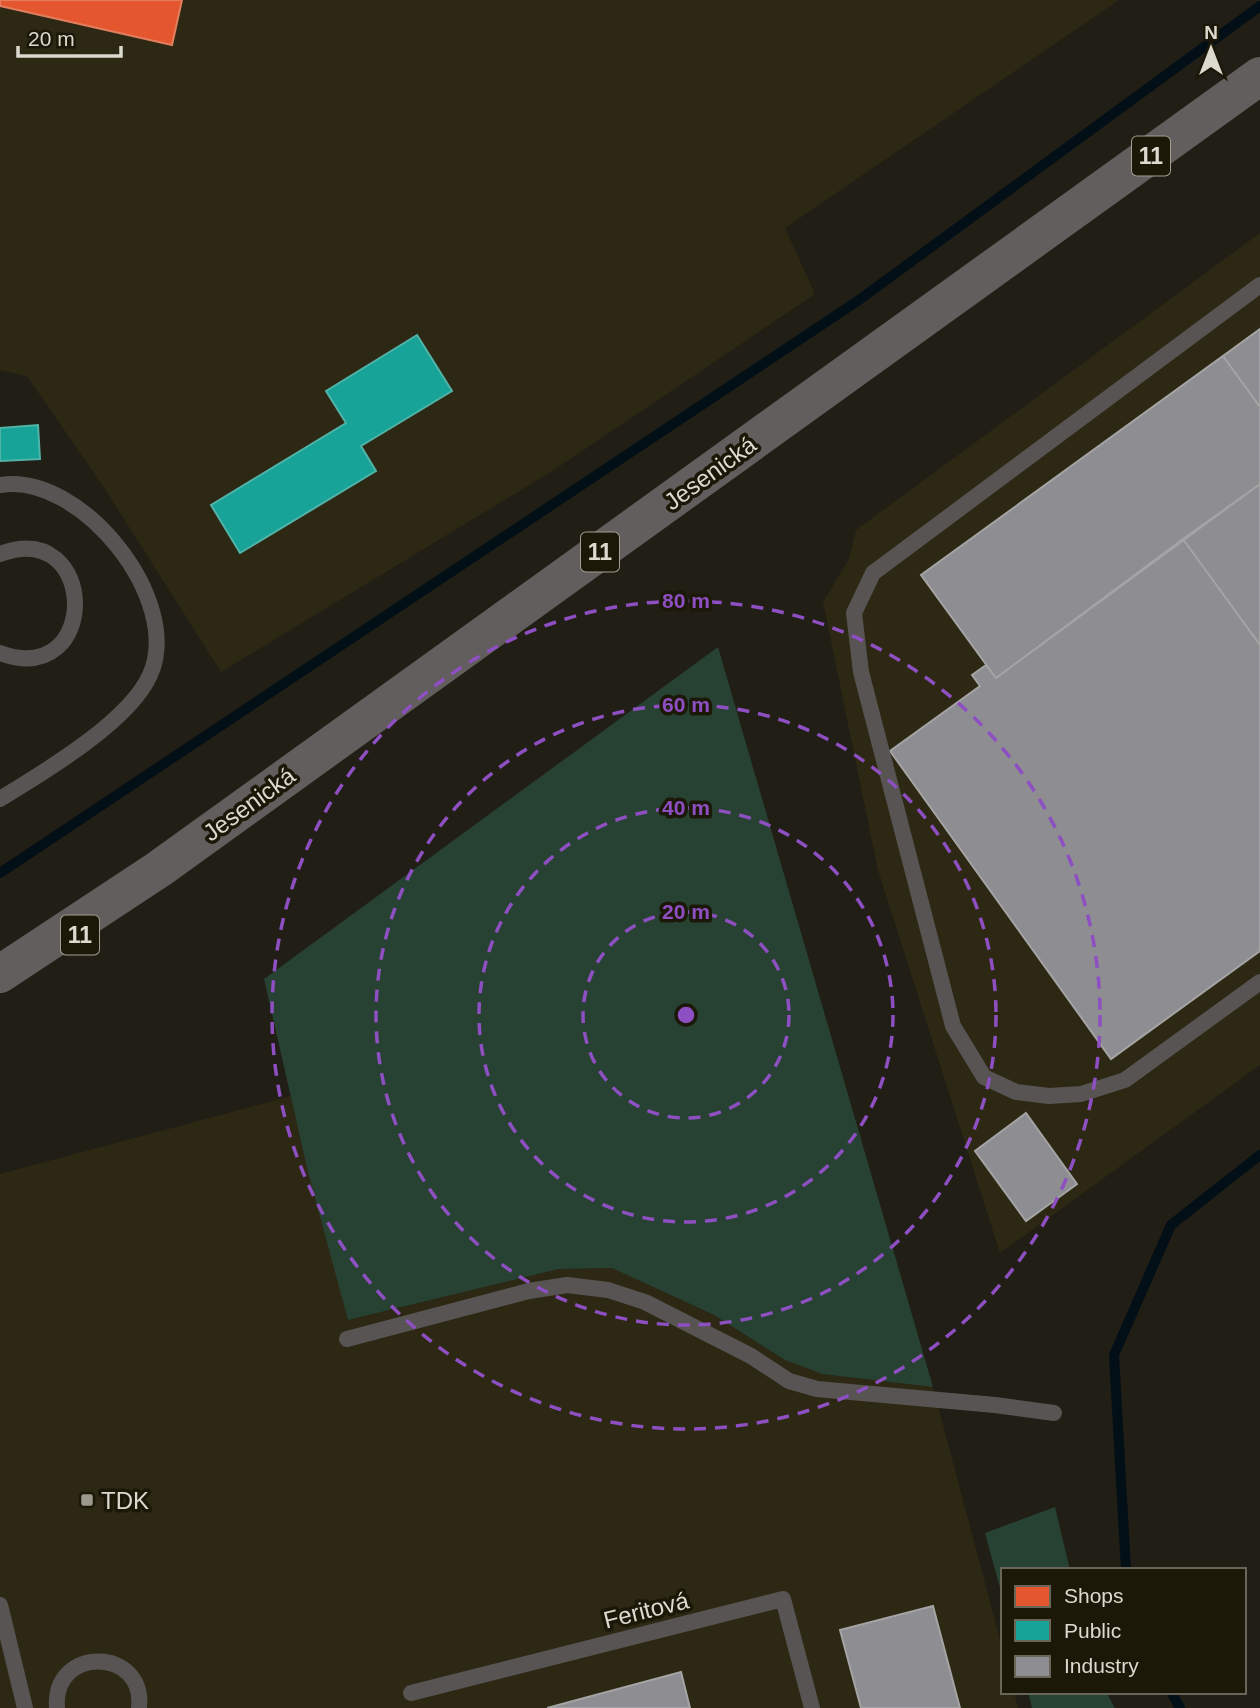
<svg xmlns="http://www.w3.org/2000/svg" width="1260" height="1708" viewBox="0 0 1260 1708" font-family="Helvetica,sans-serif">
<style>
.built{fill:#2d2813}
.green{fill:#274232}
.shops{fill:#e4572e;stroke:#e27e5e;stroke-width:2}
.public{fill:#17a398;stroke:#52b3a8;stroke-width:2}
.industry{fill:#8d8d92;stroke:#a5a4a4;stroke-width:2}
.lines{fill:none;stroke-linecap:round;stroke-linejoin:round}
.stream{stroke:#030f16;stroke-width:10}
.service{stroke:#575453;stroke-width:16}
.primary{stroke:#625e5d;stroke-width:38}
.ring{fill:none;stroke:#8e4fc2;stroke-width:3.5;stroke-dasharray:12 9}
.poi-dot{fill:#9b988e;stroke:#1c1808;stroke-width:2.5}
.labels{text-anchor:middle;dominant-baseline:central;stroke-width:7;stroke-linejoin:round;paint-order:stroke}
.shield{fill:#1c1808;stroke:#a29f93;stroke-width:2}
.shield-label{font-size:23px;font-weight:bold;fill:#dcd9cf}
.street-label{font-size:24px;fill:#dcd9cf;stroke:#1c1808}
.poi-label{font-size:24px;fill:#dcd9cf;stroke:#1c1808;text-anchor:start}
.centre{fill:#8e4fc2;stroke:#1c1808;stroke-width:3.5}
.ring-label{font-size:21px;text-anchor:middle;font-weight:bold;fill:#8e4fc2;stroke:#1c1808;stroke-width:7;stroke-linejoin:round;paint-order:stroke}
</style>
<rect width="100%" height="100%" fill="#211e16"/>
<!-- built -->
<path class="built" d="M0,0H1119L785,228L815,294L554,470L221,672L105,489L27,376L0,370Z
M1260,233V1065L1000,1253L878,870L823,602L849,559L856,530Z
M291,1096L348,1320L559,1269L612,1268L714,1315L785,1360L822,1374L933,1387L1003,1651V1692H1014L1018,1708H0V1174Z"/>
<!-- green -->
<path class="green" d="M718,647L933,1387L822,1374L785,1360L714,1315L612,1268L559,1269L348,1320L308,1172L264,979Z
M1055,1507L1070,1570H1003V1599L985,1533Z
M1028,1692H1106L1115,1708H1032Z"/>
<!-- shops -->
<path class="shops" d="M0,0H182L172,45L0,6Z"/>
<!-- public -->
<path class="public" d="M417,335L452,391L361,446L376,471L240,553L211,505L346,423L326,391Z
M38,425L40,459L0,461V428Z"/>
<!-- industry -->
<path class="industry" d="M1260,329V407L1223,356Z
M1223,356L1260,407V484L996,678L921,575Z
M1260,484V645L1183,539Z
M1183,539L1260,645V951L1111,1059L890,751L980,686L972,675L986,665L996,678Z
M1026,1113L1077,1184L1026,1221L975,1151Z
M933,1606L960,1708H861L840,1630Z
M681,1672L690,1708H547Z"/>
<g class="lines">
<!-- stream -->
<path class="stream" d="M0,873L859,300L1260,6
M1126,1570L1114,1355L1171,1225L1260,1155
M1171,1692L1180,1708"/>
<!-- service -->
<path class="service" d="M1260,285L873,573L854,613L861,672L953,1026L984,1077L1016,1092L1049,1096L1081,1094L1125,1080L1260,982
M0,485C80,471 184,600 150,675C129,722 44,772 0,799
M0,554C99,517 101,690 0,653
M347,1339L529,1291L567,1285L608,1290L645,1302L751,1356L789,1381L817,1389L995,1405L1054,1413
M0,1605L25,1708
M411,1693L783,1599L812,1708
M57,1708C52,1645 146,1647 139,1708"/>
<!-- primary -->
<path class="primary" d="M0,974L159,869L1260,76"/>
</g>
<!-- distance rings -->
<g class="ring">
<circle cx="686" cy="1015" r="103"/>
<circle cx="686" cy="1015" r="207"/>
<circle cx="686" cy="1015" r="310"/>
<circle cx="686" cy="1015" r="414"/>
</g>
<!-- markers -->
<rect class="poi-dot" x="80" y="1493" width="14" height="14" rx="3.5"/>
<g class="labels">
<!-- shield labels -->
<g class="shield">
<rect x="1132" y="136.5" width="38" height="39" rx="5"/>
<rect x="581" y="532.5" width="38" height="39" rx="5"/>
<rect x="61" y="915.5" width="38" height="39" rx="5"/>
</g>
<g class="shield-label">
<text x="1151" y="156">11</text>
<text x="600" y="552">11</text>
<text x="80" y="935">11</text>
</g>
<!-- street labels -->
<g class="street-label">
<text transform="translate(710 473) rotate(-36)">Jesenická</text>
<text transform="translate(249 804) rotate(-36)">Jesenická</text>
<text transform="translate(646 1610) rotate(-14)">Feritová</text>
</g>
<!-- poi labels -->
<g class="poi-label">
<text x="101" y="1500">TDK</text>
</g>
</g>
<circle cx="686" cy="1015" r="10" class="centre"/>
<g class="ring-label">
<text x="686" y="608">80 m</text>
<text x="686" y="712">60 m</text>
<text x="686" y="815">40 m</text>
<text x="686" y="919">20 m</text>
</g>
<!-- legend -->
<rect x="1001" y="1568" width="245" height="126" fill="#1c1808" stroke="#696558" stroke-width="2"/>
<rect x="1015" y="1586" width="35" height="21" fill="#e4572e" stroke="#696558" stroke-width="2"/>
<text x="1064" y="1603" font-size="21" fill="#dcd9cf">Shops</text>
<rect x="1015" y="1620" width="35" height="21" fill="#17a398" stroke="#696558" stroke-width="2"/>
<text x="1064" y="1638" font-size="21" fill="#dcd9cf">Public</text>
<rect x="1015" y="1656" width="35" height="21" fill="#8d8d92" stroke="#696558" stroke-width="2"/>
<text x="1064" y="1673" font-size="21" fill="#dcd9cf">Industry</text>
<!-- north arrow -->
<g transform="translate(1211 49)" stroke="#1c1808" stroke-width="5" paint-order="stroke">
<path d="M0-5L12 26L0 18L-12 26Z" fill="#dcd9cf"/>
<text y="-10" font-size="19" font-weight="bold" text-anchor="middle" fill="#dcd9cf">N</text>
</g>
<!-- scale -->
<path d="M18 46v10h103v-10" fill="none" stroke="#dcd9cf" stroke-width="3.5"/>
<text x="28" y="46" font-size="21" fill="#dcd9cf" stroke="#1c1808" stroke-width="5" paint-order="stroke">20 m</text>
</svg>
